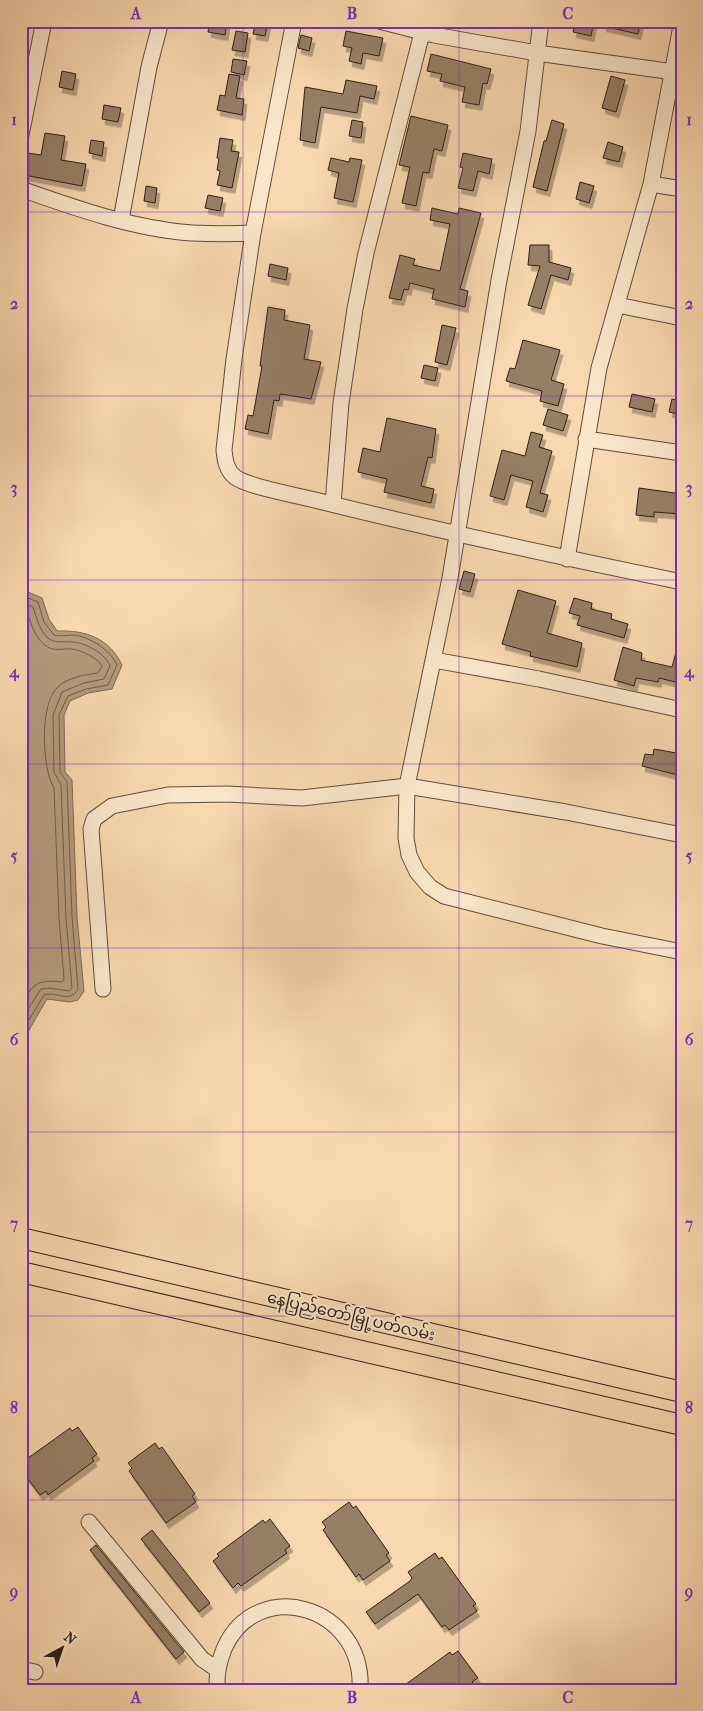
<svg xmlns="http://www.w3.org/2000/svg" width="703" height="1711" viewBox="0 0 703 1711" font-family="'IM FELL French Canon','Noto Sans Myanmar',serif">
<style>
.water{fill:#b3997b;stroke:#7e6853}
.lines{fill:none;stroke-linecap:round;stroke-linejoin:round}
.shore{stroke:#705c4a;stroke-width:1}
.building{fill:#977f66;stroke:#2e1f18;filter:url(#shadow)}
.minor-casing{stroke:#604d3e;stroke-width:17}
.major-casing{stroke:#2e1f18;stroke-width:22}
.minor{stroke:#fae6ca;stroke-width:15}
.major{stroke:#f8d8ae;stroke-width:20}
.grid{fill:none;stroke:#7b2cbf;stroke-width:1;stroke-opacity:0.55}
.labels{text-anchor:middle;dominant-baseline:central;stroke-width:4;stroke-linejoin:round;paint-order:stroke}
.street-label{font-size:16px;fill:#2e1f18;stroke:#fae6ca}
.neatline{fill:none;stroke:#7b2cbf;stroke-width:2}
.grid-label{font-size:16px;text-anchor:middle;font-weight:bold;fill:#7b2cbf}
</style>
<defs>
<filter id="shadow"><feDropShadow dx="3" dy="5.5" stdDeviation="0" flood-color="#0004"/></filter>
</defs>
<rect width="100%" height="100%" fill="#f8d8ae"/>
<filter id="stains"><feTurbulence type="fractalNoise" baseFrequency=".004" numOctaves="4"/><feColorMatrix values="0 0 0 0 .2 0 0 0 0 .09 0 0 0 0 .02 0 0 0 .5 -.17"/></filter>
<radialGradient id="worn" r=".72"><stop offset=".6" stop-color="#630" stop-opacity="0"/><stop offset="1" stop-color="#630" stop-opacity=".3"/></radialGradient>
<!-- water -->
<path class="water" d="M21,589L42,598L49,619L57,631C86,630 109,638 122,665L112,689L88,693L70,701L64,715L65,772L72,780L77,917L84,991L78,1000L70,1002L47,999L21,1044Z"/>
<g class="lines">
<!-- shore -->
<path class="shore" d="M21,595L38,602L44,622L54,635C60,637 66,635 73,635C91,637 110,650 117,665L108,685L86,689L68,696L59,715L60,772L67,782L72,917L78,989C70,1004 57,991 44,995L21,1033
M21,601L33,607C37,618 39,630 48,638C55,644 64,641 71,642C85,642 105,653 110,666L104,679L84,683L62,692L53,715L54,772L61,785L66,918L72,988L69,991L49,988L41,989L21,1020
M21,610L27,612C31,624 35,638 46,646C54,652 63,648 72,649C81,650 98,658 102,666L98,673C85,675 68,677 58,687C39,703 42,769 54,788L59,918L64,979L62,982C36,979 34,984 21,1004"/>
</g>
<!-- building -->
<path class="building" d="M210,21H227L225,35L208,32Z
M256,21H268L265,36L253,34Z
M576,21H594L591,36L573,32Z
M604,21H641L638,34L603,26Z
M236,31L248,33L245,52L232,50Z
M346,31L383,38L379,56L363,53L361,64L349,61L352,48L343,46Z
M301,35L312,38L309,51L298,48Z
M431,54L491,69L487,84L483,83L479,105L462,102L465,87L440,81L442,74L427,71Z
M233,59L247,61L244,75L231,72Z
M62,71L76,74L73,90L59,87Z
M229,74L240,76L236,98L244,99L242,115L217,110L220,95L225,96Z
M611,76L625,80L616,112L602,108Z
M346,80L377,86L374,99L360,96L357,113L321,107L315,143L300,140L305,87L343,94Z
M104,105L121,108L118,122L102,119Z
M411,116L448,125L442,151L434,149L429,173L423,172L416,206L402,203L410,167L399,165Z
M352,120L363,122L361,138L349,136Z
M552,120L564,124L547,191L533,187L544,141H546Z
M45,133L65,136L61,160L86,164L82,186L24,175L28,153L41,155Z
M220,138L233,140L231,151L239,152L232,188L217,185L220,171L217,170L219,159L217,158Z
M91,140L104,142L102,156L89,153Z
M608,142L623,147L619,162L603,158Z
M463,153L492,159L489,174L478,171L473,191L458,188L463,168L460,167Z
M331,158L349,162L350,158L362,160L353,202L334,198L339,173L328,170Z
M580,182L594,186L589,203L576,199Z
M146,186L157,188L155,203L144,201Z
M208,195L223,198L220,211L205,208Z
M432,208L458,214L459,208L481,213L460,289L468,291L465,307L432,299L434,289L410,283L408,290L404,289L401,300L389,298L400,255L415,259L413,265L440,271L450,224L430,220Z
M530,245H549V262L571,268L568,280L551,275L541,309L528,305L540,266L528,265Z
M270,264L288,268L286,280L268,276Z
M268,307L285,310L284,320L310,325L304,359L321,362L311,399L280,394L279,401L274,400L268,434L245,429L248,415L253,416L262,366H260Z
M442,325L456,328L447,365L435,362Z
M523,340L560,350L551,380L564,384L558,406L540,401L542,391L506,381L510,368L515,369Z
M424,365L438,368L435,381L421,378Z
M632,394L655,399L652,412L629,407Z
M672,399L682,401V415L669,412Z
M548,409L568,415L563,431L543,425Z
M387,418L436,429L432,458L428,457L421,486L434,489L431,503L384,492L387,479L358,472L363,448L380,452Z
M531,432L543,435L539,447L552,451L540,493L548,495L543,512L526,507L533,481L511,475L504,500L490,496L502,450L525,456Z
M639,488L682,494V514L654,512V517L636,515Z
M464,571L475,574L470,592L459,589Z
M518,590L556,601L547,633L582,643L577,667L530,656L531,652L502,644Z
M574,598L592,603L591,609L612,614L611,619L628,624L624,638L577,625L580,616L569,613Z
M678,645H682V673L679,683L659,678L658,682L636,678L634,686L614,680L623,647L642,653L641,660L672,667Z
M654,749L682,754V776L642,766L645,754L653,755Z
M78,1427L97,1454L92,1458L94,1461L48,1495L46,1491L40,1495L21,1470L26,1464L24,1461L70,1428L72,1431Z
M155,1443L159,1449L162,1447L195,1494L192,1496L196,1502L166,1523L129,1471L132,1468L128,1463Z
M349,1502L353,1508L356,1506L389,1553L386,1555L390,1561L363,1580L359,1574L356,1577L323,1530L326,1527L322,1522Z
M270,1519L290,1546L285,1550L287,1553L241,1586L238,1583L233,1588L213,1561L219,1556L217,1554L263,1520L265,1523Z
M152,1530L210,1603L199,1612L141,1539Z
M96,1545L184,1652L176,1659L90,1550Z
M435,1553L439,1559L442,1557L476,1604L473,1606L477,1611L449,1630L445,1625L442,1627L418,1594L375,1624L366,1612L410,1581L412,1578L408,1572Z
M458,1651L478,1678L472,1682L475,1685L468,1690H398L450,1652L452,1655Z"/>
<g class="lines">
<defs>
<path id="minor" d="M294,21L253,233L234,359L224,450C225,459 226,470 235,477C248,487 300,496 319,501C439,531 560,557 682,582
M379,21L434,35L537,53L681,73
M541,21L528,131L499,280L450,578L407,786L406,838L409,855L417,872L430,887L444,896L602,936L682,952
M21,135L44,21
M651,184L682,189
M21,189C75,208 134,229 192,233C212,234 233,234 253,233
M121,220L149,67L161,21
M617,305L682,318
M586,439L682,453
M333,504L341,403L355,309L366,253L425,21
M567,559L599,368L651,184L682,21
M434,660L539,679L682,710
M103,989L91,829L94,819L112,806L168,795L227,794L302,798L407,786L566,812L682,835
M89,1522L202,1659L218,1670
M21,1669L35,1672
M218,1690C215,1676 219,1662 224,1649C256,1575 365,1605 360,1690"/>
<path id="major" d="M21,1238L682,1392
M21,1272L682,1425"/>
</defs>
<!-- minor casing -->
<use href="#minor" class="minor-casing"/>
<!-- major casing -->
<use href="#major" class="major-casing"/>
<!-- minor -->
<use href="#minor" class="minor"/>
<!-- major -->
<use href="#major" class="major"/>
</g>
<!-- grid -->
<path class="grid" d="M243,21V1690M459,21V1690M21,212H682M21,396H682M21,580H682M21,764H682M21,948H682M21,1132H682M21,1316H682M21,1500H682"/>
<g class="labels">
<!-- street labels -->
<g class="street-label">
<text transform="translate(351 1316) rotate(13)">နေပြည်တော်မြို့ပတ်လမ်း</text>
</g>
</g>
<!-- margin -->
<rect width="703" height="1711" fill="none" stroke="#f8d8ae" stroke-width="55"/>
<!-- north arrow -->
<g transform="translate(62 1648) rotate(40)" stroke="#fae6ca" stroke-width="4" paint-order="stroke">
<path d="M0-4L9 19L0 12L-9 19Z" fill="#2e1f18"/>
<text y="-8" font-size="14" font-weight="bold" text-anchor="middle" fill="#2e1f18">N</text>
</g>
<rect x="28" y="28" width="648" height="1656" class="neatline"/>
<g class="grid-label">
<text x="136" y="19">A</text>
<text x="352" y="19">B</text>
<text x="568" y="19">C</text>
<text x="14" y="125">1</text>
<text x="689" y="125">1</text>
<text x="14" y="309">2</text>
<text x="689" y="309">2</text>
<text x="14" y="493">3</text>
<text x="689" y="493">3</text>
<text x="14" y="677">4</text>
<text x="689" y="677">4</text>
<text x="14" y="861">5</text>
<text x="689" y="861">5</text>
<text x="14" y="1045">6</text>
<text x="689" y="1045">6</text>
<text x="14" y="1229">7</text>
<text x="689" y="1229">7</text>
<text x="14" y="1413">8</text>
<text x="689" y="1413">8</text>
<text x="14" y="1597">9</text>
<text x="689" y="1597">9</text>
<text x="136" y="1703">A</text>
<text x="352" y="1703">B</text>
<text x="568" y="1703">C</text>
</g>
<rect width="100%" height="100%" filter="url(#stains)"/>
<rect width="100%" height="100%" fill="url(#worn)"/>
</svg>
